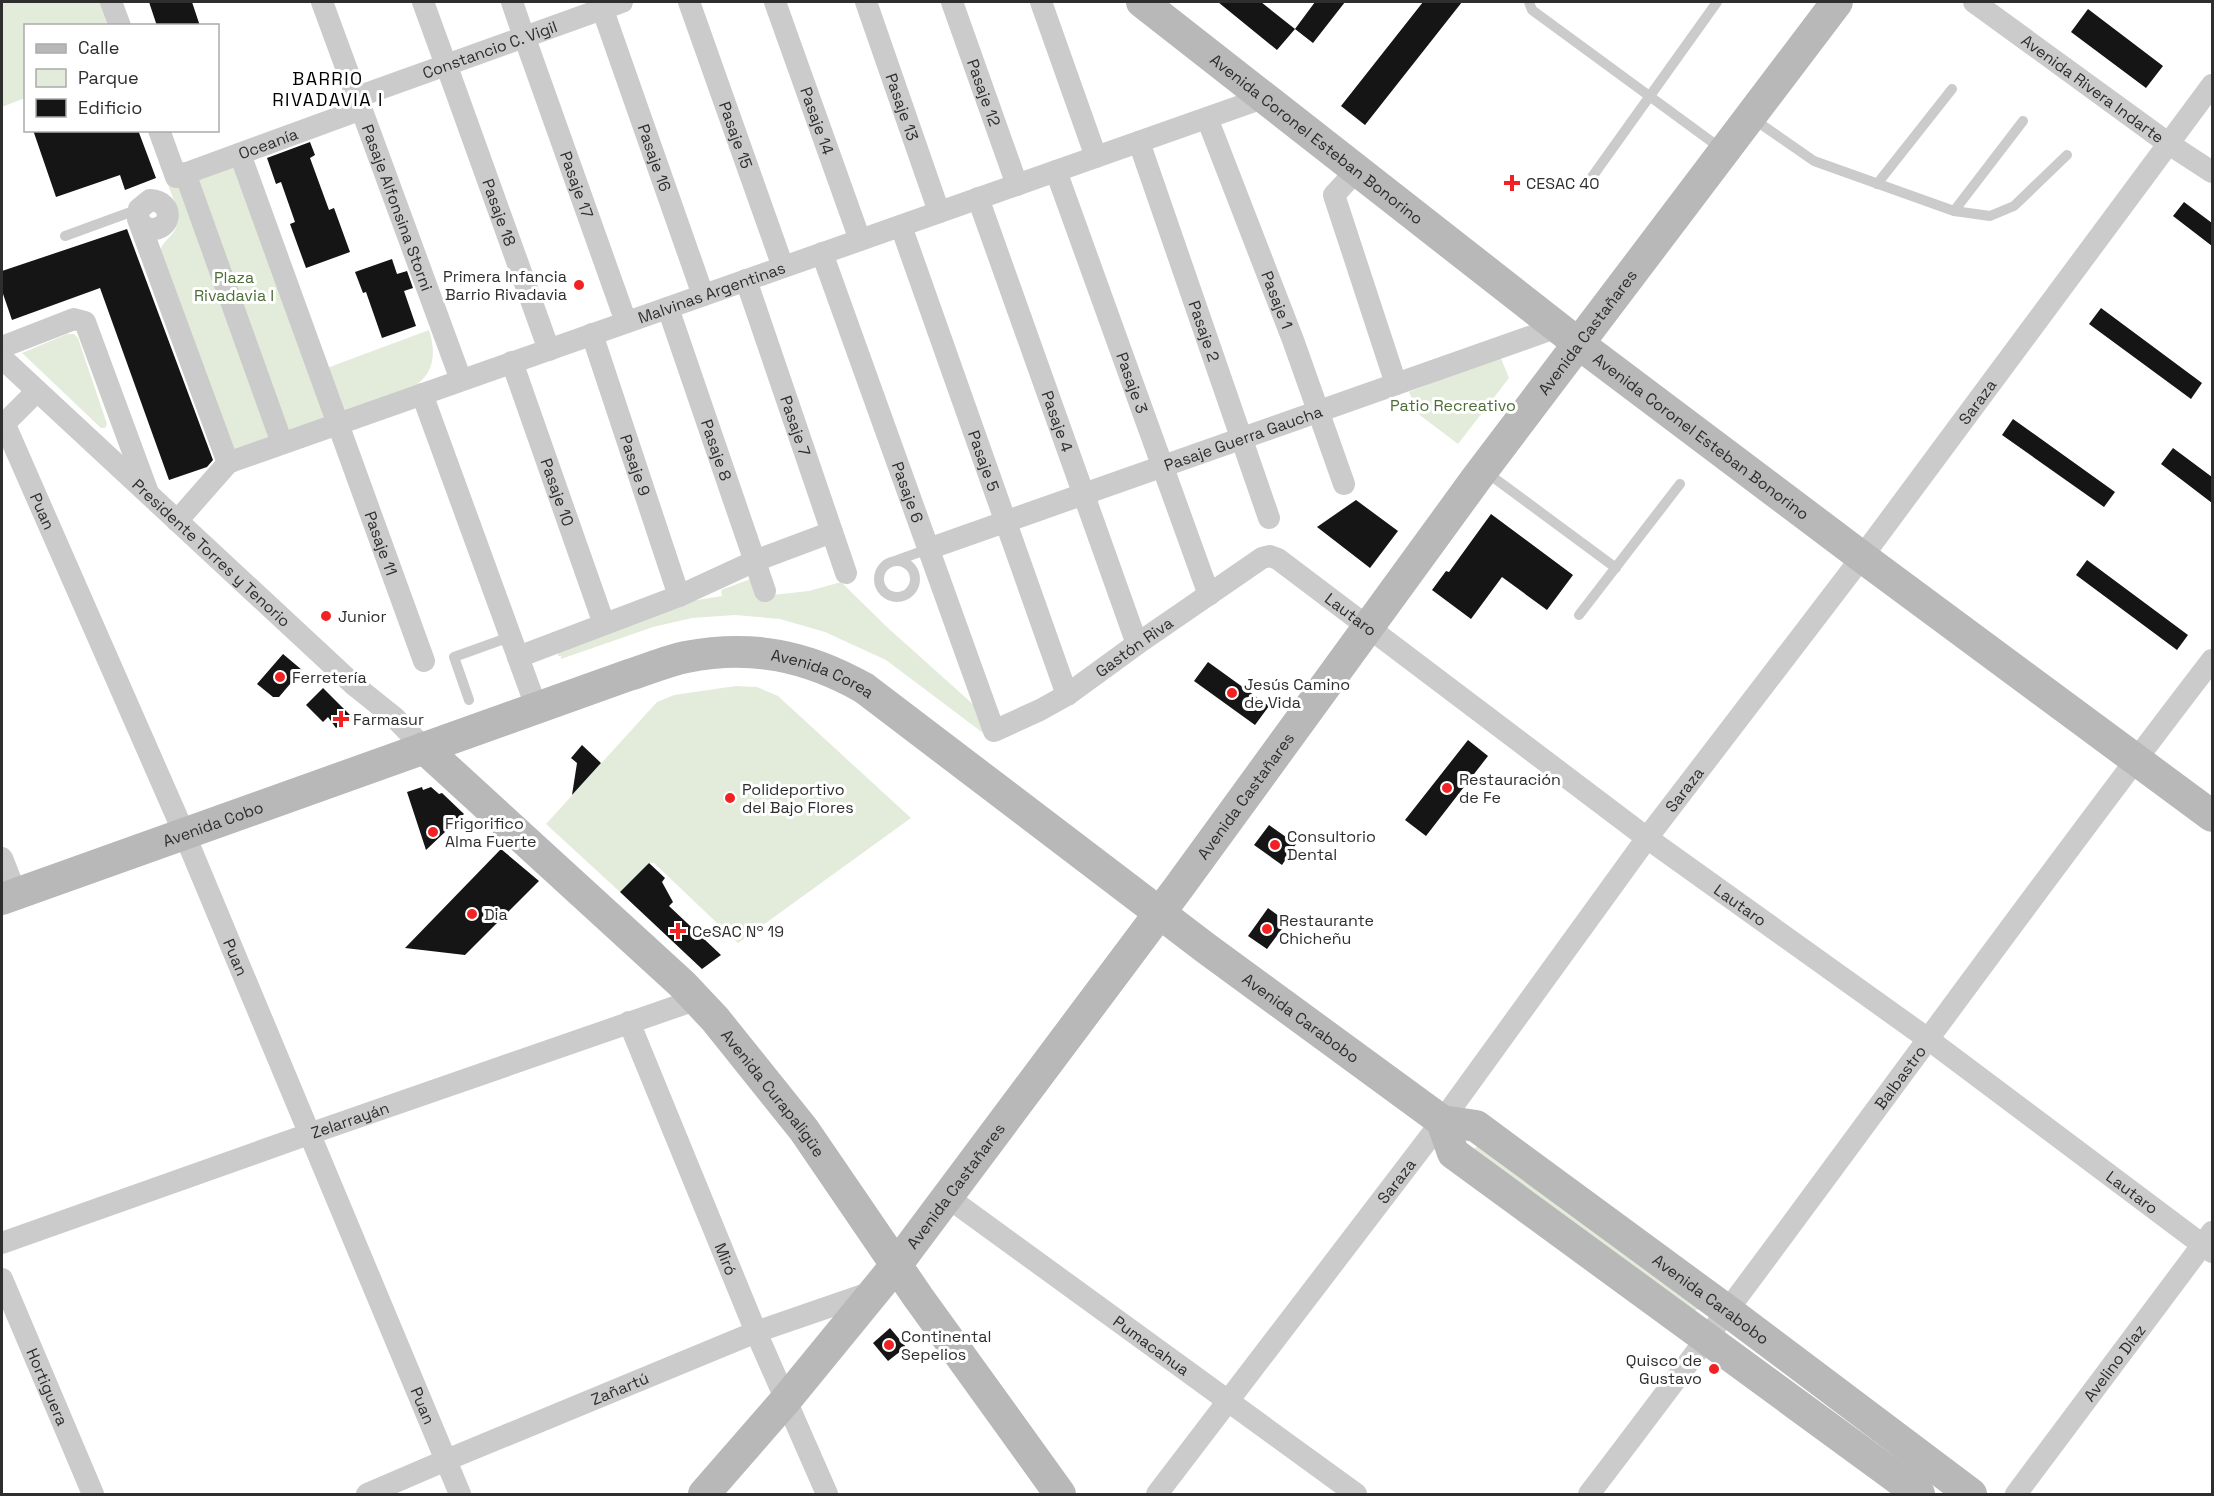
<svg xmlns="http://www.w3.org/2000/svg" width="2214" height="1496" viewBox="0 0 2214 1496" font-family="'Space Grotesk',sans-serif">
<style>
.green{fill:#e3ecda}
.building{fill:#151515}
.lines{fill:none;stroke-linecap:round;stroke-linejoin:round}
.lane{stroke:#cbcbcb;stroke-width:10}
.street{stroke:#cbcbcb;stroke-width:22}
.secondary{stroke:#b8b8b8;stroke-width:32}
.poi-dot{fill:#f22224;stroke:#fff;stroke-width:2}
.labels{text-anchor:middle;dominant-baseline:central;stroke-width:6;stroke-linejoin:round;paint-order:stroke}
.street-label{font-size:16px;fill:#2e2e2e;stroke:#fff}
.poi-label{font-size:16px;fill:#2e2e2e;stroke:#fff;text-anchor:start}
.park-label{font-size:16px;fill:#4d6d38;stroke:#fff}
.neighbourhood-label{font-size:18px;letter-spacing:1.5px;fill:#000;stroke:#fff}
</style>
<rect width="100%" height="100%" fill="#fff"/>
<!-- green -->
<path class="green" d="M2,2H111L120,25L26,26L25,98L2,107Z
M247,147L327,368L429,330C436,351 435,374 414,386L235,452L160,250C163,242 170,238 175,230C183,215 170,192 165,177Z
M67,334H74L78,338L107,424L105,428H101L22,353Z
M1500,356L1509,378L1458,444L1417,413L1409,392Z
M756,577L763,596L809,591L841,582L888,628L975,706L991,739L886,660L825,632L780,619L735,615L692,618L653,627L561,659V656H558V649L685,602L722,596L721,590Z
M736,686L757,687L778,696L911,818L738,943L654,863H649L620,892L546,824L657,702L674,695Z
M1482,1143L1699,1309L1692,1312L1473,1157L1475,1148Z"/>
<!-- building -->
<path class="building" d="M149,2H192L200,26H157Z
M1218,2H1261L1295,29L1277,50Z
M1315,2H1345L1313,43L1295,29Z
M1423,2H1462L1365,125L1341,106Z
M2088,9L2163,66L2146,88L2071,32Z
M33,130H138L156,178L125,190L120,175L56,197Z
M310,142L315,155L310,158L329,210L334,208L350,252L306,268L290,224L295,222L281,182L276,184L267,158Z
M2184,202L2212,223V246L2173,216Z
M127,229L213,460L207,467L169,480L100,288L12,320L2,291V271Z
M392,259L397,274L407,271L413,288L404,291L416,326L382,338L366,292L363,293L355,272Z
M2101,308L2202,383L2191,399L2089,324Z
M2013,419L2115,492L2104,507L2002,435Z
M2173,448L2212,477V503L2161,464Z
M1356,500L1398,531L1370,568L1317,527Z
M1491,514L1573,575L1547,610L1502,577L1471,619L1432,590L1446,571L1449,572Z
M2087,560L2188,635L2177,650L2076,575Z
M283,654L302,670L279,697H273L257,684Z
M1208,662L1269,706L1255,725L1194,681Z
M323,688L352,717L336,728L328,717L323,722L306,705Z
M1468,740L1488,756L1426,836L1405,820Z
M582,745L601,763L572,795L577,763L571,758Z
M422,787L423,790L431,787L439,794L442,793L464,814L426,850L407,792Z
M1269,825L1296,844L1282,865L1254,845Z
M501,849L539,881L465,955L405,948Z
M649,863L665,878L662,882L673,902L669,906L721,955L702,969L620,892Z
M1268,908L1287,922L1267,949L1248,936Z
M890,1328L906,1347L888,1361L873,1343Z"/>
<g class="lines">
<!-- lane -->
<path class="lane" d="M1529,2L1532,10L1723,150
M1752,118L1814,161L1954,211L1990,216L2014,206L2067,155
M1587,184L1717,2
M1877,184L1952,89
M1954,211L2023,121
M65,236L139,209
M1486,472L1616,568
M879 579a18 18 0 1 1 36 0a18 18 0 1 1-36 0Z
M895,561L928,549
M1579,615L1680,484
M469,700L454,657L510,637"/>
<!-- street -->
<g class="street">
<path d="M111,2L120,26"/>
<path id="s1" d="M322,2L461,380"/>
<path d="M423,2L446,65"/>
<path d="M512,2L524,37"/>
<path id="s2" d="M689,2L783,267"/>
<path id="s3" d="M775,2L860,240"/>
<path id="s4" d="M866,2L939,212"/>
<path id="s5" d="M952,2L1017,185"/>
<path d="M1041,2L1096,157"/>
<path id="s6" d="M1974,2L2169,144L2212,172"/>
<path id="s7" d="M606,19L703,295"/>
<path id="s8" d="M528,47L626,322"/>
<path id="s9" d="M450,75L549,350"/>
<path id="s10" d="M357,97L622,2"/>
<path id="s11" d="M1207,118L1293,340L1344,484"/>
<path id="s12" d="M159,130L176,177L362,109"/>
<path id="s13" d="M1139,142L1269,518"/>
<path id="s14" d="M240,154L424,661"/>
<path d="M1358,169L1334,195L1396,384"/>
<path id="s15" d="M1056,171L1209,595"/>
<path d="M185,173L278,432"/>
<path id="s16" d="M978,198L1137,644"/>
<path d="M140,223L148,229C173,232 175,201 150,200L139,209L138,219L228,463"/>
<path id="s17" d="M901,226L1067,695"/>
<path id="s18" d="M822,253L994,731L1040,710L1067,695L1137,644L1262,558L1270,556L1278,559L1647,838L1928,1039L2212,1252"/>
<path id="s19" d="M746,280L846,573"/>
<path id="s20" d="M668,308L765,591"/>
<path id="s21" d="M592,334L679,596"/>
<path d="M2,347L74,319L85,322L147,490"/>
<path id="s22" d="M2,358L354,685L394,717L424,748"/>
<path id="s23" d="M512,362L604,624"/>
<path d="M422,394L537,709"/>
<path id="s24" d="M5,425L184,833L460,1494"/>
<path d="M2,426L37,391"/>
<path id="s25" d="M177,521L228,463L233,461L1266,97"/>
<path id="s26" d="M928,549L1558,327"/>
<path d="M518,657L679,596L755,561L832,532"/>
<path d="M2,858L16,894"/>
<path id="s27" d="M629,1022L756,1332L827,1494"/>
<path id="s28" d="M946,1196L1356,1494"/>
<path id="s29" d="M2,1243L309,1134L698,999"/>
<path id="s30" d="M2,1279L93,1494"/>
<path id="s31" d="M367,1494L444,1461L756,1332L875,1291"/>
<path id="s32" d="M1157,1494L1442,1121L1647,838L1862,557L2212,85"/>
<path id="s33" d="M1589,1494C1800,1219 2000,935 2212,660"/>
<path id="s34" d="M2016,1494L2212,1232"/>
</g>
<!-- secondary -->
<g class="secondary">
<path id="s35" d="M1142,2L1579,344L1862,557L2212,816"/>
<path id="s36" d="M424,748L682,984L715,1019L804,1130L918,1297L1060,1494"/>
<path id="s37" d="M2,899L629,675C648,669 667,661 686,657C752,644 807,656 864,688L1207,949L1442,1121L1476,1126L1729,1312L1971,1494"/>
<path d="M1442,1121L1453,1153L1919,1494"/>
<path id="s38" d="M704,1494L785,1401L897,1264L1179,887L1476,479L1837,2"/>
</g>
</g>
<!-- markers -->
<g class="poi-dot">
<path d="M1509 174h6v6h6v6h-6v6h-6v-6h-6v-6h6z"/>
<circle cx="579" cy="285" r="6"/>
<circle cx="326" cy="616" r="6"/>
<circle cx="280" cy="677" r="6"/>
<circle cx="1232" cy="693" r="6"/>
<path d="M338 710h6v6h6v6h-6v6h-6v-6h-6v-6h6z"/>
<circle cx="1447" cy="788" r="6"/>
<circle cx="730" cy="798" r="6"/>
<circle cx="433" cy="832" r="6"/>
<circle cx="1275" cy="845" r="6"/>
<circle cx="472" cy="914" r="6"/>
<circle cx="1267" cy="929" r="6"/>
<path d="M675 922h6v6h6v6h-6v6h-6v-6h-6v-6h6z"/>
<circle cx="889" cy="1345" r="6"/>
<circle cx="1714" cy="1369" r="6"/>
</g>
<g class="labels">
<!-- street labels -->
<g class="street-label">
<text stroke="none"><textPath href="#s10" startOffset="141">Constancio C. Vigil</textPath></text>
<text stroke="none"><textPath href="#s6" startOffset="147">Avenida Rivera Indarte</textPath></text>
<text stroke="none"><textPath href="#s5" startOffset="96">Pasaje 12</textPath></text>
<text stroke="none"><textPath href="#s4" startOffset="111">Pasaje 13</textPath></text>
<text stroke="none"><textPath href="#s3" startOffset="126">Pasaje 14</textPath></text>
<text stroke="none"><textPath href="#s2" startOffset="141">Pasaje 15</textPath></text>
<text stroke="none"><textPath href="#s35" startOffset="222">Avenida Coronel Esteban Bonorino</textPath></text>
<text stroke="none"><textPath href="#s12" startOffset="148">Oceanía</textPath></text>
<text stroke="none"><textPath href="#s7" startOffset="147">Pasaje 16</textPath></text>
<text stroke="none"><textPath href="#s8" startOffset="146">Pasaje 17</textPath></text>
<text stroke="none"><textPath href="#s1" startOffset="219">Pasaje Alfonsina Storni</textPath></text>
<text stroke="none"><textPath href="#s9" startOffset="146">Pasaje 18</textPath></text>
<text stroke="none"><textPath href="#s25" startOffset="590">Malvinas Argentinas</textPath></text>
<text stroke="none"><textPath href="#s11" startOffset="195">Pasaje 1</textPath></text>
<text stroke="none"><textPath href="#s13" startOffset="200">Pasaje 2</textPath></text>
<text stroke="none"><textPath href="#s38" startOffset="1460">Avenida Castañares</textPath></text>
<text stroke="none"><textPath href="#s15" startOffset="225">Pasaje 3</textPath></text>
<text stroke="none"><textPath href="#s32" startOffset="1366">Saraza</textPath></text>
<text stroke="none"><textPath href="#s16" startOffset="237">Pasaje 4</textPath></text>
<text stroke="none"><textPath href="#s19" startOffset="154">Pasaje 7</textPath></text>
<text stroke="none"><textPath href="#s35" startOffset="708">Avenida Coronel Esteban Bonorino</textPath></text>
<text stroke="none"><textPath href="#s26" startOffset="334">Pasaje Guerra Gaucha</textPath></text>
<text stroke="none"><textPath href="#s20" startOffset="150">Pasaje 8</textPath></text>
<text stroke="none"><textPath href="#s17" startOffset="249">Pasaje 5</textPath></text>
<text stroke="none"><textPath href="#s21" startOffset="138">Pasaje 9</textPath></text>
<text stroke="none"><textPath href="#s18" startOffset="254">Pasaje 6</textPath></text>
<text stroke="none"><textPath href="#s23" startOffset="138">Pasaje 10</textPath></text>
<text stroke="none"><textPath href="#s24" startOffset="94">Puan</textPath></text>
<text stroke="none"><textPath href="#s14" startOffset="414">Pasaje 11</textPath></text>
<text stroke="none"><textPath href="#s22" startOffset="286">Presidente Torres y Tenorio</textPath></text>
<text stroke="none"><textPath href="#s18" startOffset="936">Lautaro</textPath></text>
<text stroke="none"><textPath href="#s18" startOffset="672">Gastón Riva</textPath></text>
<text stroke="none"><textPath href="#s37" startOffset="866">Avenida Corea</textPath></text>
<text stroke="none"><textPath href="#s32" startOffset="880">Saraza</textPath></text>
<text stroke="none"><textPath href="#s38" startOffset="884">Avenida Castañares</textPath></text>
<text stroke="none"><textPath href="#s37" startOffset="224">Avenida Cobo</textPath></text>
<text stroke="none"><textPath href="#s18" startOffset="1422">Lautaro</textPath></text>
<text stroke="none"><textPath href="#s24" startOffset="580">Puan</textPath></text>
<text stroke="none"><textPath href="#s37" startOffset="1458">Avenida Carabobo</textPath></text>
<text stroke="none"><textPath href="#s33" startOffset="520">Balbastro</textPath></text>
<text stroke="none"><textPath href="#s36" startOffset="492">Avenida Curapaligüe</textPath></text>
<text stroke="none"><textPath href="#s29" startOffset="369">Zelarrayán</textPath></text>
<text stroke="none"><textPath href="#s32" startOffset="394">Saraza</textPath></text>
<text stroke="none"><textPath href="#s38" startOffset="398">Avenida Castañares</textPath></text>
<text stroke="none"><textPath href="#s18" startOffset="1908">Lautaro</textPath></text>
<text stroke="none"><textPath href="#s27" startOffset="256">Miró</textPath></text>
<text stroke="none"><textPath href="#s37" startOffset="1959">Avenida Carabobo</textPath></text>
<text stroke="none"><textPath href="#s28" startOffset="254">Pumacahua</textPath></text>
<text stroke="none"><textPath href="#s34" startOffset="164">Avelino Díaz</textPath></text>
<text stroke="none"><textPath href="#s30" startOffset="117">Hortiguera</textPath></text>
<text stroke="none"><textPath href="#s31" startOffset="274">Zañartú</textPath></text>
<text stroke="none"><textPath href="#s24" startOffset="1066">Puan</textPath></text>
</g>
<!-- poi labels -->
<g class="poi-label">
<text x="1526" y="183">CESAC 40</text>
<text x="567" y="276" text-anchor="end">Primera Infancia<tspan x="567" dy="18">Barrio Rivadavia</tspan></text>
<text x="338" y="616">Junior</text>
<text x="292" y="677">Ferretería</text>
<text x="1244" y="684">Jesús Camino<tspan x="1244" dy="18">de Vida</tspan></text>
<text x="353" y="719">Farmasur</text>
<text x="1459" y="779">Restauración<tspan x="1459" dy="18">de Fe</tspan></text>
<text x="742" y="789">Polideportivo<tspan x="742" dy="18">del Bajo Flores</tspan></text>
<text x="445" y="823">Frigorifico<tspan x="445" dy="18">Alma Fuerte</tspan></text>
<text x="1287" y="836">Consultorio<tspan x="1287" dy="18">Dental</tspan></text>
<text x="484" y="914">Dia</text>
<text x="1279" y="920">Restaurante<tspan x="1279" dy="18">Chicheñu</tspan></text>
<text x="692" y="931">CeSAC Nº 19</text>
<text x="901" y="1336">Continental<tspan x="901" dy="18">Sepelios</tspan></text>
<text x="1702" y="1360" text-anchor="end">Quisco de<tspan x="1702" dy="18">Gustavo</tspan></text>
</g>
<!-- park labels -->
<g class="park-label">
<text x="234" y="277">Plaza<tspan x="234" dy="18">Rivadavia I</tspan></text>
<text x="1453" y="405">Patio Recreativo</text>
</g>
<!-- neighbourhood labels -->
<g class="neighbourhood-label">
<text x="328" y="78">BARRIO<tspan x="328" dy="21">RIVADAVIA I</tspan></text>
</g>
</g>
<!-- border -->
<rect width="2214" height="1496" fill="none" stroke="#2e2e2e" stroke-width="6"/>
<!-- legend -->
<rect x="24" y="24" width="195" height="108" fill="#ffffff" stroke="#ababab" stroke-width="1.5"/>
<rect x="36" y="44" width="30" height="9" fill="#b8b8b8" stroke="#ababab" stroke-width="1.5"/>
<text x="78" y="54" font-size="18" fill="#2e2e2e">Calle</text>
<rect x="36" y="69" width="30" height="18" fill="#e3ecda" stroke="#ababab" stroke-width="1.5"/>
<text x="78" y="84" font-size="18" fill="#2e2e2e">Parque</text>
<rect x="36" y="99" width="30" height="18" fill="#151515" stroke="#ababab" stroke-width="1.5"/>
<text x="78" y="114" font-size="18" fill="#2e2e2e">Edificio</text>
</svg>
